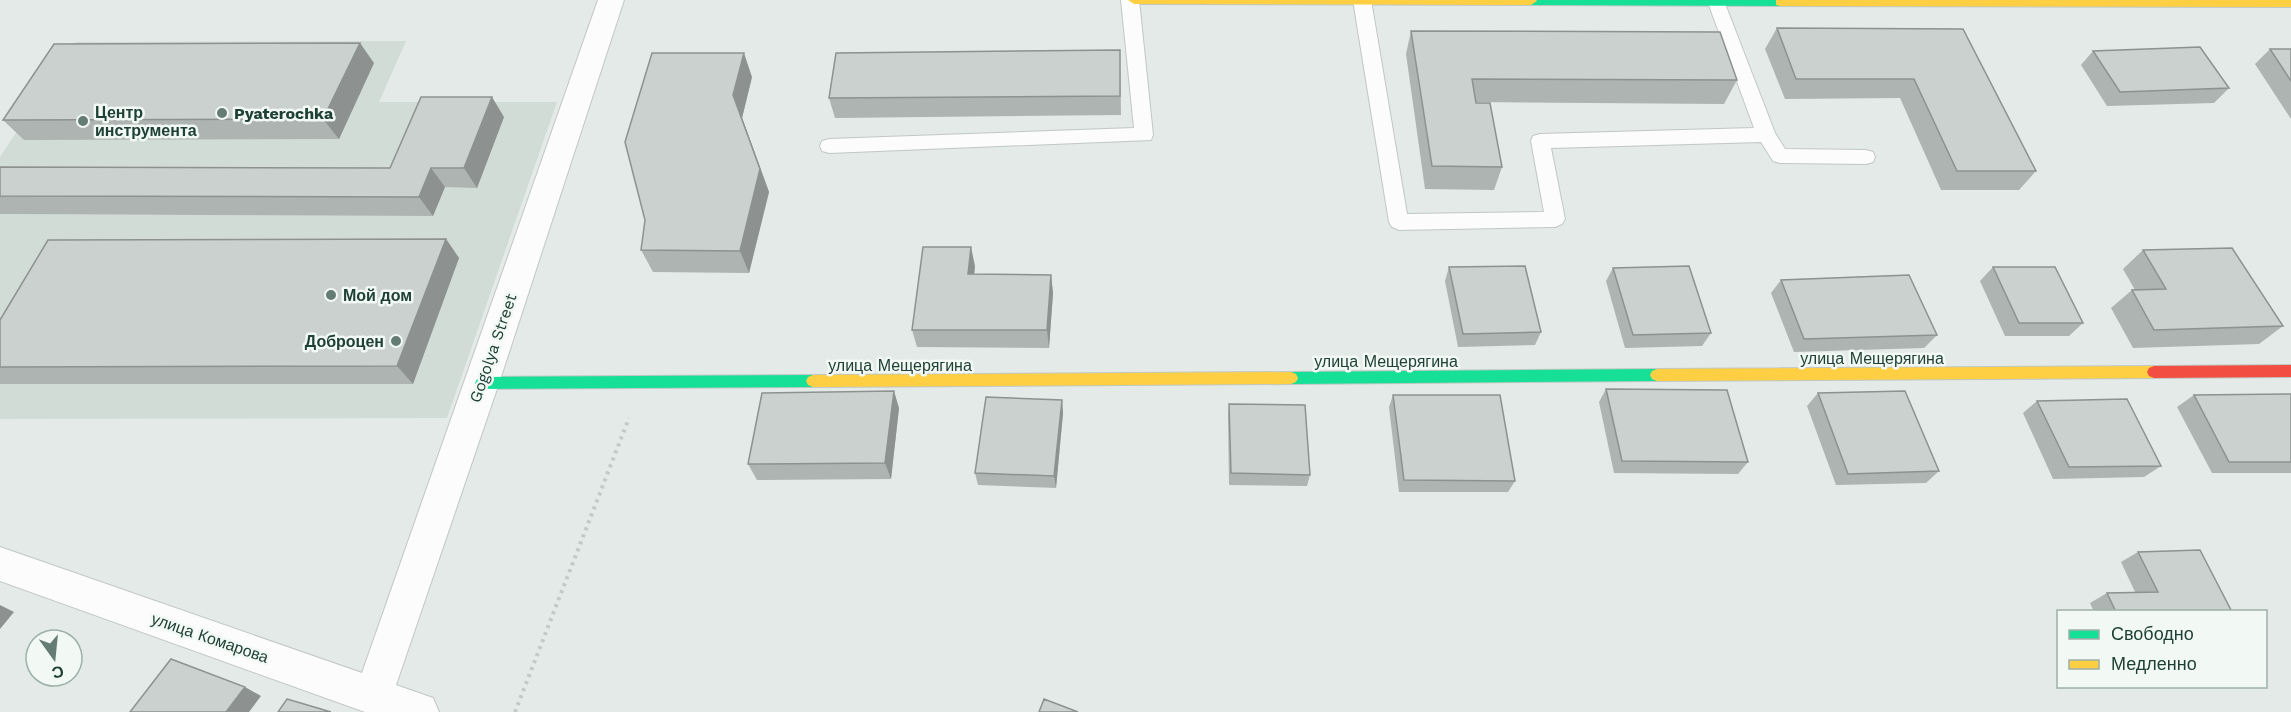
<svg xmlns="http://www.w3.org/2000/svg" width="2291" height="712" viewBox="0 0 2291 712" font-family="'Work Sans',sans-serif">
<style>
.built{fill:#d1dcd7}
.lines{fill:none;stroke-linecap:round;stroke-linejoin:round}
.lane-casing{stroke:#c1c7c4;stroke-width:2}
.street-casing{stroke:#c1c7c4;stroke-width:2}
.fast-casing{stroke:#bfc8c4;stroke-width:2}
.slow-casing{stroke:#bfc8c4;stroke-width:2}
.jam-casing{stroke:#bfc8c4;stroke-width:2}
.path{stroke:#c0cac6;stroke-width:4;stroke-dasharray:3 4.5;stroke-linecap:butt}
.lane{fill:#fbfcfb;fill-rule:evenodd}
.street{fill:#fbfcfb;fill-rule:evenodd}
.fast{fill:#16e098;fill-rule:evenodd}
.slow{fill:#ffcf43;fill-rule:evenodd}
.jam{fill:#f24e42;fill-rule:evenodd}
.wall{fill:#aeb4b1}
.shaded-wall{fill:#8d9290}
.building{fill:#cad1ce;stroke:#8d9290;stroke-width:1.5}
.poi-dot{fill:#647c74;stroke:#f2f9f5;stroke-width:2}
.labels{text-anchor:middle;dominant-baseline:central;stroke-width:5;stroke-linejoin:round;paint-order:stroke}
.poi-label{font-size:16px;font-weight:bold;fill:#1f4036;stroke:#f2f9f5;text-anchor:start}
.street-label{font-size:16px;fill:#1f4036;stroke:#f2f9f5}
</style>
<rect width="100%" height="100%" fill="#e4eae7"/>
<!-- built -->
<path class="built" d="M406,41L379,102H557L447,418L0,419V384H413L459,258L0,378V214L433,216L404,187H0V157L76,42Z"/>
<g class="lines">
<defs>
<path id="lane" d="M1121,0H1139L1153,135L1151,140L829,153L822,151L820,146L822,141L829,139L1134,128Z
M1353,0H1371L1407,214L1544,212L1531,141L1533,136L1540,134L1754,128L1707,0L1724,1L1775,133L1785,149L1866,150L1873,152L1875,157L1873,162L1866,164L1780,163L1773,161L1761,142L1551,148L1565,219L1562,224L1555,227L1399,230L1392,227L1389,222Z"/>
<path id="street" d="M598,0H624L499,383L396,685L433,698L439,712H365L0,581V547L362,673Z"/>
<path id="fast" d="M1526,0H1784L1786,2L1780,6L1531,5L1527,4Z
M1657,369L1662,371L1664,375L1662,379L1657,381L1291,384L1286,382L1284,378L1286,374L1291,372Z
M813,375L818,377L820,381L818,385L813,387L482,389L477,387L475,383L477,379L482,377Z"/>
<path id="slow" d="M1128,0H1536L1537,1L1531,5L1134,4Z
M1776,0H2291V7L1780,6L1776,5Z
M2154,366L2159,368L2161,372L2159,376L2154,378L1657,381L1652,379L1650,375L1652,371L1657,369Z
M1291,372L1296,374L1298,378L1296,382L1291,384L813,387L808,385L806,381L808,377L813,375Z"/>
<path id="jam" d="M2291,365V377L2154,378L2149,376L2147,372L2149,368L2154,366Z"/>
</defs>
<!-- lane casing -->
<use href="#lane" class="lane-casing"/>
<!-- street casing -->
<use href="#street" class="street-casing"/>
<!-- fast casing -->
<use href="#fast" class="fast-casing"/>
<!-- slow casing -->
<use href="#slow" class="slow-casing"/>
<!-- jam casing -->
<use href="#jam" class="jam-casing"/>
<!-- path -->
<path class="path" d="M515,712L629,418"/>
<!-- lane -->
<use href="#lane" class="lane"/>
<!-- street -->
<use href="#street" class="street"/>
<!-- fast -->
<use href="#fast" class="fast"/>
<!-- slow -->
<use href="#slow" class="slow"/>
<!-- jam -->
<use href="#jam" class="jam"/>
</g>
<!-- wall -->
<path class="wall" d="M1777,28L1963,29L2036,171L2019,190H1941L1900,98L1785,99L1765,49Z
M1411,31L1737,80L1724,104L1476,102L1502,167L1494,190L1425,189L1406,54Z
M2270,49H2291V119L2255,64Z
M1120,50L1121,115L835,118L829,98Z
M2093,51L2229,88L2214,103L2107,106L2081,65Z
M374,63L339,139L24,140L3,120Z
M752,77L742,118L769,192L749,273L653,272L641,250Z
M504,117L477,188L445,187L433,216L0,214V167L390,168Z
M446,239L459,258L413,384H0V320Z
M2143,250L2283,326L2259,344L2133,348L2111,308L2132,290H2135L2123,269Z
M975,266L974,275H1051L1053,293L1049,348L917,347L912,330Z
M1449,267L1541,332L1535,345L1458,347L1445,281Z
M1993,267L2083,323L2069,336H2005L1980,281Z
M1613,268L1711,333L1702,346L1625,348L1606,281Z
M1781,280L1937,335L1924,348L1794,352L1771,293Z
M1606,389L1748,462L1738,474L1614,473L1599,402Z
M1818,393L1939,471L1926,483L1836,485L1807,406Z
M2291,394V473H2212L2177,407L2194,395Z
M1393,395L1515,481L1508,492H1399L1389,407Z
M1062,400L1063,413L1056,488L978,485L975,473Z
M2037,401L2161,466L2144,477L2053,479L2023,413Z
M1229,404L1310,475L1307,486L1229,485L1228,416Z
M899,408L891,479L757,480L748,464Z
M2138,552L2232,612H2094L2090,603L2107,593L2135,592L2121,562Z"/>
<!-- shaded-wall -->
<path class="shaded-wall" d="M360,43L374,63L339,139L323,119Z
M744,53L752,77L742,118L769,192L749,273L740,251L733,95Z
M492,97L504,117L477,188L464,168Z
M431,168L445,187L433,216L419,197Z
M446,239L459,258L413,384L397,366Z
M971,247L975,266L972,293L968,274Z
M1051,275L1053,293L1049,348L1047,330Z
M894,391L899,408L891,479L885,463Z
M1062,400L1063,413L1056,488L1054,476Z
M0,605L14,612L0,629Z
M245,687L261,696L249,712H226Z"/>
<!-- building -->
<path class="building" d="M1777,28L1963,29L2036,171H1957L1914,79H1796Z
M1411,31L1720,32L1737,80L1472,79L1476,103H1490L1502,167L1432,166Z
M360,43L323,119L3,120L54,44Z
M2200,47L2229,88L2120,92L2093,51Z
M2270,49H2291V81Z
M1120,50V96L829,98L836,53Z
M652,53H744L733,95L760,169L740,251L641,250L645,220L625,142Z
M421,97H492L464,168H431L419,197L0,196V167L390,168Z
M446,239L397,366L0,367V320L48,240Z
M923,247H971L968,274L1051,275L1047,330H912Z
M2232,248L2283,326L2154,330L2132,290L2166,289L2143,250Z
M1525,266L1541,332L1463,334L1449,267Z
M1689,266L1711,333L1633,335L1613,268Z
M1993,267H2055L2083,323H2019Z
M1909,275L1937,335L1804,339L1781,280Z
M1606,389L1727,390L1748,462L1622,461Z
M894,391L885,463L748,464L762,393Z
M1905,391L1939,471L1848,474L1818,393Z
M2291,394V462H2229L2194,395Z
M1393,395H1500L1515,481L1404,480Z
M986,397L1062,400L1054,476L975,473Z
M2127,399L2161,466L2069,467L2037,401Z
M1229,404L1305,405L1310,475L1231,473Z
M2200,550L2232,612H2116L2107,593L2158,592L2138,552Z
M171,659L245,687L226,712H130Z
M287,699L331,712H278Z
M1044,699L1078,712H1039Z"/>
<!-- markers -->
<g class="poi-dot">
<circle cx="222" cy="113" r="6"/>
<circle cx="83" cy="121" r="6"/>
<circle cx="331" cy="295" r="6"/>
<circle cx="396" cy="341" r="6"/>
</g>
<g class="labels">
<!-- poi labels -->
<g class="poi-label">
<text x="95" y="112">Центр<tspan x="95" dy="18">инструмента</tspan></text>
<text x="234" y="113">Pyaterochka</text>
<text x="343" y="295">Мой дом</text>
<text x="384" y="341" text-anchor="end">Доброцен</text>
</g>
<!-- street labels -->
<g class="street-label">
<text transform="translate(493 348) rotate(-71)">Gogolya Street</text>
<text x="1872" y="358">улица Мещерягина</text>
<text x="1386" y="361">улица Мещерягина</text>
<text x="900" y="365">улица Мещерягина</text>
<text transform="translate(210 638) rotate(19)">улица Комарова</text>
</g>
</g>
<!-- legend -->
<rect x="2057" y="610" width="210" height="78" fill="#f2f9f5" stroke="#9eafa9" stroke-width="1.5"/>
<rect x="2069" y="630" width="30" height="9" fill="#16e098" stroke="#9eafa9" stroke-width="1.5"/>
<text x="2111" y="640" font-size="18" fill="#1f4036">Свободно</text>
<rect x="2069" y="660" width="30" height="9" fill="#ffcf43" stroke="#9eafa9" stroke-width="1.5"/>
<text x="2111" y="670" font-size="18" fill="#1f4036">Медленно</text>
<!-- north arrow -->
<g transform="translate(54 658) rotate(165)"><circle r="28" fill="#f2f9f5" stroke="#9eafa9" stroke-width="1.5"/>
<path d="M0-4.5L10 22L0 15L-10 22Z" fill="#647c74"/>
<text y="-9" font-size="16" font-weight="bold" text-anchor="middle" fill="#1f4036">С</text>
</g>
</svg>
